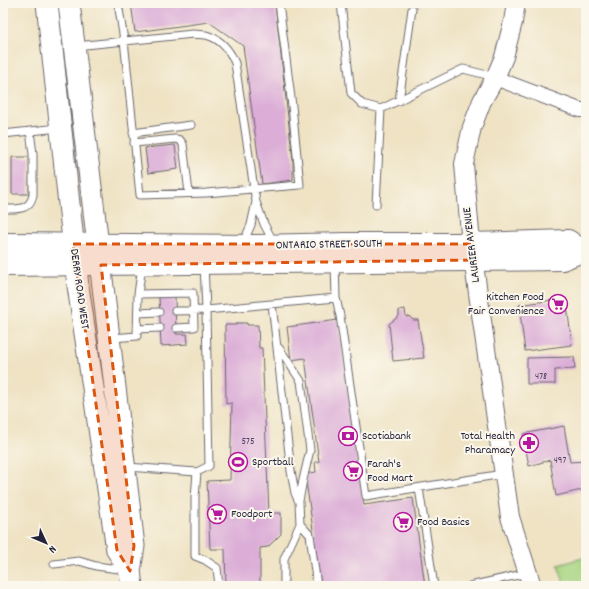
<svg xmlns="http://www.w3.org/2000/svg" width="589" height="589" viewBox="0 0 589 589" font-family="Dekko,sans-serif">
<style>
.green{fill:#a9d683;stroke:#667c5f}
.lines{fill:none;stroke-linecap:round;stroke-linejoin:round}
.stream{stroke:#55c0cf;stroke-width:3.5}
.building{fill:#dbadd7}
.service-casing{stroke:#6a666b;stroke-width:9}
.minor-casing{stroke:#6a666b;stroke-width:16}
.tertiary-casing{stroke:#6a666b;stroke-width:20}
.secondary-casing{stroke:#6a666b;stroke-width:23}
.primary-casing{stroke:#6a666b;stroke-width:24}
.service{stroke:#fff;stroke-width:7}
.minor{stroke:#fff;stroke-width:14}
.tertiary{stroke:#fff;stroke-width:18}
.secondary{stroke:#fff;stroke-width:21}
.primary{stroke:#fff;stroke-width:22}
.marked{fill:#de560e;fill-opacity:0.2;stroke:#de560e;stroke-width:3;stroke-dasharray:8 5;stroke-linejoin:round}
.labels{text-anchor:middle;dominant-baseline:central;stroke-width:4;stroke-linejoin:round;paint-order:stroke}
.number-label{font-size:10px;fill:#504562}
.street-label{font-size:12px;fill:#22223b;stroke:#fbf7ec}
.poi-label{font-size:12px;fill:#22223b;stroke:#fbf7ec;text-anchor:start}
</style>
<rect width="100%" height="100%" fill="#fbf7ec"/>
<filter id="ink" filterUnits="userSpaceOnUse"><feTurbulence type="fractalNoise" baseFrequency=".025" numOctaves="2"/><feDisplacementMap in="SourceGraphic" scale="8" xChannelSelector="R" yChannelSelector="G"/><feConvolveMatrix kernelMatrix="1 2 1 2 8 2 1 2 1" color-interpolation-filters="sRGB"/></filter>
<filter id="wash" filterUnits="userSpaceOnUse"><feTurbulence type="fractalNoise" baseFrequency=".012" numOctaves="4" result="noise"/><feDisplacementMap in="SourceGraphic" scale="16" xChannelSelector="R" yChannelSelector="G"/><feGaussianBlur stdDeviation="0.9" result="paint"/><feColorMatrix in="noise" values="0 0 0 0 0 0 0 0 0 0 0 0 0 0 0 0 0 1.4 0 .05"/><feComposite in="paint" operator="in"/></filter>
<g filter="url(#wash)">
<rect width="100%" height="100%" fill="#efe3c4"/>
<!-- green -->
<path class="green" d="M586,557V586H565L558,565Z"/>
<g class="lines">
<!-- stream -->
<path class="stream" d="M578,586L586,582"/>
</g>
<g id="blocks">
<!-- building -->
<path class="building" d="M131,3H275L293,161V180L262,184L243,46L209,22L135,32Z
M175,145L178,169L148,173L145,148Z
M12,157H30L29,194H12Z
M159,296H175L176,334H187L188,344L161,346Z
M566,298L572,345L525,351L519,305Z
M405,309L406,317L409,316L413,320H418L424,358L393,361L389,324L399,316V310Z
M338,320L364,505L413,498L425,586H321L305,474L316,472L315,462H319L305,358L291,360L287,327Z
M237,323H247V325H258L259,348H262L269,513H281V534L268,547L260,548V586H226L225,549H210L207,481L230,480L232,403L226,404L225,325H236Z
M574,357L575,369L555,370V384H527V358Z
M564,426L570,462L586,461V489L556,496L550,460L529,466L523,434Z"/>
</g>
</g>
<g filter="url(#ink)">
<use href="#blocks" fill-opacity="0" stroke="#6a666b" stroke-width="1"/>
<g class="lines">
<defs>
<path id="service" d="M118,3L124,40L140,195L206,193L300,185L292,106L279,3
M341,3L351,93L362,104L381,109L463,69L495,77
M76,46L193,34C198,35 204,34 209,36C221,40 230,51 235,63L256,202L264,224L274,243
M399,101L412,9
M133,133L191,125
M3,134L59,128
M134,143L175,139L180,140L183,144L189,193
M376,205L381,109
M3,209C16,209 30,211 33,195V154L30,131
M243,243L251,225L256,202
M335,263L336,298L340,316L366,496L503,474
M138,294L193,293L194,327L176,328
M272,304L291,471L295,493L299,502L300,524L284,559V586
M175,311L206,310L204,264
M138,313L159,312
M137,329L160,328
M112,338L137,336L138,294L142,266
M279,348L301,381L310,450L303,480L299,501
M127,467L197,472L209,466L206,310L336,298
M197,472L195,498V556L205,560L217,568L219,586
M419,488L434,586
M300,524L310,535L317,586
M54,564L79,561L96,566L126,570
M470,586L527,573"/>
<path id="minor" d="M495,78L580,110H586"/>
<path id="tertiary" d="M516,3L513,22L504,57L495,78L482,101L472,127L464,164L471,244L510,517L532,586"/>
<path id="secondary" d="M47,3L78,286L117,550L130,571
M69,3L134,546L130,571L132,586"/>
<path id="primary" d="M3,244L256,246L347,244H471L568,241L582,251
M3,265L562,259L582,251H586"/>
</defs>
<!-- service casing -->
<use href="#service" class="service-casing"/>
<!-- minor casing -->
<use href="#minor" class="minor-casing"/>
<!-- tertiary casing -->
<use href="#tertiary" class="tertiary-casing"/>
<!-- secondary casing -->
<use href="#secondary" class="secondary-casing"/>
<!-- primary casing -->
<use href="#primary" class="primary-casing"/>
<!-- service -->
<use href="#service" class="service"/>
<!-- minor -->
<use href="#minor" class="minor"/>
<!-- tertiary -->
<use href="#tertiary" class="tertiary"/>
<!-- secondary -->
<use href="#secondary" class="secondary"/>
<!-- primary -->
<use href="#primary" class="primary"/>
</g>
</g>
<!-- marked area -->
<path class="marked" d="M73,244H471L473,260L101,265L134,546L130,571L117,550Z"/>
<!-- icons -->
<defs>
<symbol id="supermarket-ring" viewBox="-11 -11 22 22"><circle r="9.5" fill="#fbf7ec" stroke="#b5179e" stroke-width="1.5"/><path d="M-6-5.5h2.5l.6 2H6L4.5 2H-2.5L-4.4-4H-6ZM-1.5 3.2a1.3 1.3 0 1 0 .1 0ZM3 3.2a1.3 1.3 0 1 0 .1 0Z" fill="#b5179e"/></symbol>
<symbol id="bank-ring" viewBox="-11 -11 22 22"><circle r="9.5" fill="#fbf7ec" stroke="#b5179e" stroke-width="1.5"/><path d="M-6-4H6V4H-6ZM0-2.3a2.3 2.3 0 1 0 0 4.6a2.3 2.3 0 1 0 0-4.6Z" fill="#b5179e"/></symbol>
<symbol id="pharmacy-ring" viewBox="-11 -11 22 22"><circle r="9.5" fill="#fbf7ec" stroke="#b5179e" stroke-width="1.5"/><path d="M-2-6h4v4h4v4h-4v4h-4v-4h-4v-4h4Z" fill="#b5179e"/></symbol>
<symbol id="stadium-ring" viewBox="-11 -11 22 22"><circle r="9.5" fill="#fbf7ec" stroke="#b5179e" stroke-width="1.5"/><path d="M0-5a6.5 5 0 1 0 0 10a6.5 5 0 1 0 0-10ZM-3.5-1.8h7v3.6h-7Z" fill="#b5179e"/></symbol>
</defs>
<g fill-rule="evenodd">
<use href="#supermarket-ring" x="547" y="293" width="22" height="22"/>
<use href="#bank-ring" x="337" y="425" width="22" height="22"/>
<use href="#pharmacy-ring" x="518" y="432" width="22" height="22"/>
<use href="#stadium-ring" x="227" y="451" width="22" height="22"/>
<use href="#supermarket-ring" x="342" y="460" width="22" height="22"/>
<use href="#supermarket-ring" x="206" y="503" width="22" height="22"/>
<use href="#supermarket-ring" x="392" y="511" width="22" height="22"/>
</g>
<g class="labels">
<!-- number labels -->
<g class="number-label">
<text x="541" y="377">478</text>
<text x="248" y="442">575</text>
<text x="560" y="461">497</text>
</g>
<!-- street labels -->
<g class="street-label">
<text transform="translate(329 245) rotate(-1)">ONTARIO STREET SOUTH</text>
<text transform="translate(472 245) rotate(-97)">LAURIER AVENUE</text>
<text transform="translate(79 289) rotate(82)">DERRY ROAD WEST</text>
</g>
<!-- poi labels -->
<g class="poi-label">
<text x="544" y="297" text-anchor="end">Kitchen Food<tspan x="544" dy="14">Fair Convenience</tspan></text>
<text x="362" y="436">Scotiabank</text>
<text x="515" y="436" text-anchor="end">Total Health<tspan x="515" dy="14">Pharamacy</tspan></text>
<text x="252" y="462">Sportball</text>
<text x="367" y="464">Farah's<tspan x="367" dy="14">Food Mart</tspan></text>
<text x="231" y="514">Foodport</text>
<text x="417" y="522">Food Basics</text>
</g>
</g>
<!-- margin -->
<rect width="589" height="589" fill="none" stroke="#fbf7ec" stroke-width="16"/>
<!-- north arrow -->
<g transform="translate(46 543) rotate(134)" stroke="#fbf7ec" stroke-width="3" paint-order="stroke">
<path d="M0-3L7 15L0 10L-7 15Z" fill="#22223b"/>
<text y="-6" font-size="11" font-weight="bold" text-anchor="middle" fill="#22223b">N</text>
</g>
</svg>
